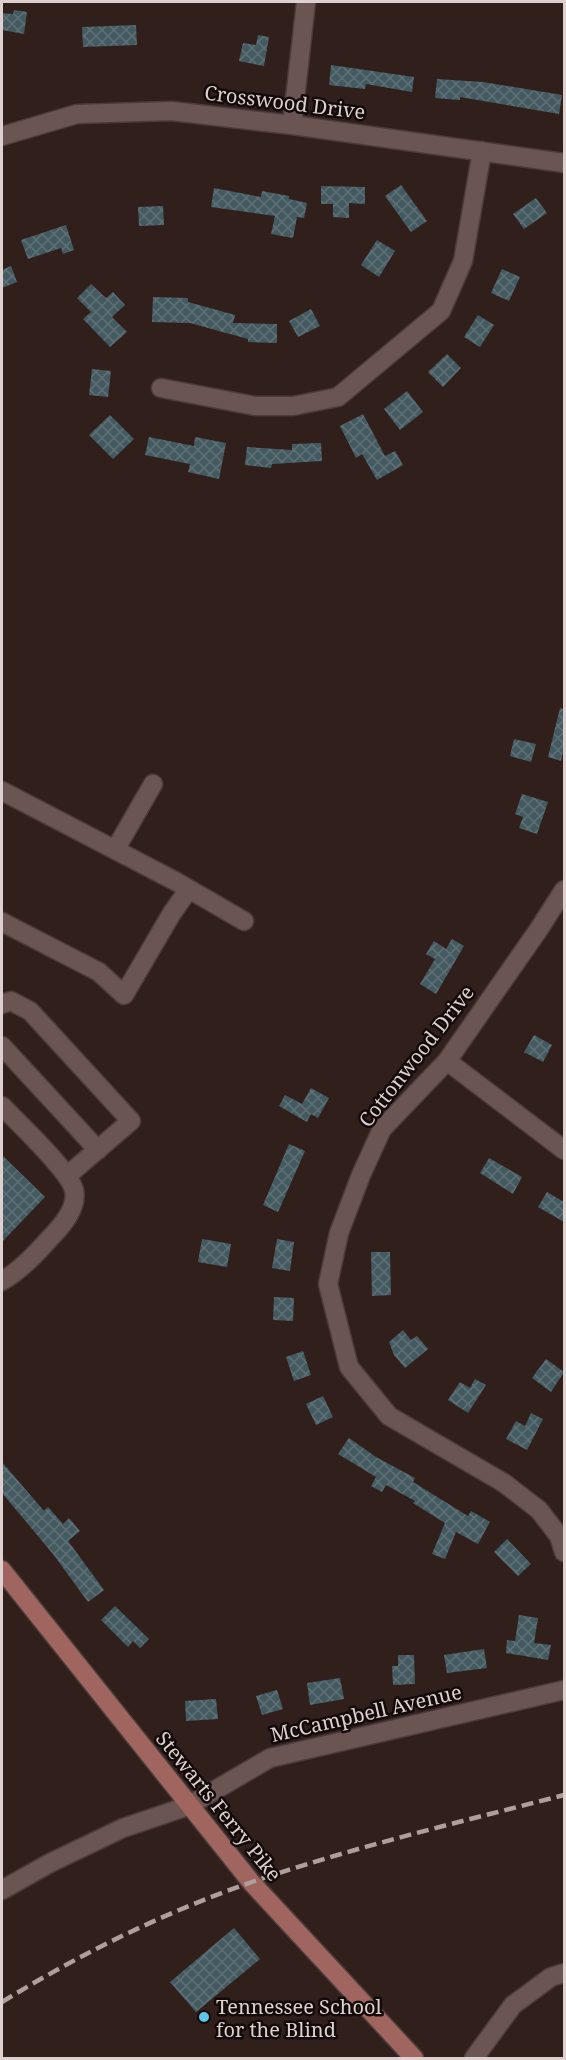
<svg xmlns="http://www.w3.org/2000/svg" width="566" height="2060" viewBox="0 0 566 2060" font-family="'Noto Serif',serif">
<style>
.building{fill:url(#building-cross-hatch)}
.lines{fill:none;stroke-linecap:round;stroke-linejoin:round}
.minor-casing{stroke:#4b3c3b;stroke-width:21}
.major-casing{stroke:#4b3c3b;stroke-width:21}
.minor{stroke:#6b5552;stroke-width:18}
.major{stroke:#a0655e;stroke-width:18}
.rail{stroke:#ae9f9d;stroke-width:4.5;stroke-dasharray:12 6;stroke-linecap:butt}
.poi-dot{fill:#5dc7e8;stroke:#130b0a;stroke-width:2}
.labels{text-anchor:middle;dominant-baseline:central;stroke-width:5;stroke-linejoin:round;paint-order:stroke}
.street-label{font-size:20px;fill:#ddd0ce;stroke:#130b0a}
.poi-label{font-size:20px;fill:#ddd0ce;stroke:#130b0a;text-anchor:start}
</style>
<defs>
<pattern id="building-cross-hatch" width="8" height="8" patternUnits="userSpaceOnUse" patternTransform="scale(1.5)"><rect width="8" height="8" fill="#445a61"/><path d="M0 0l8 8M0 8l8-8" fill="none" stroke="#5f7176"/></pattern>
</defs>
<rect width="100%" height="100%" fill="#311f1c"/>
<!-- building -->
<path class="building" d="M14,10L27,12L24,34L2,30V13L13,14Z
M136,25L137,45L83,47L82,27Z
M258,35L269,37L264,66L239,61L243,43L256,45Z
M331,65L414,77L412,92L366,84L365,89L329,85Z
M437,79L483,82L562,95L559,114L460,97V100L435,98Z
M401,185L427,221L411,232L385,196Z
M321,186L365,187V204L349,203V218L333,217V204H321Z
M214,188L261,197L262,191L289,196V199L307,203L304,218L297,217L293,238L271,234L275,216L211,207Z
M536,198L547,213L524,229L513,214Z
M163,206L164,225L139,226L138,207Z
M66,225L74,250L63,254L61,248L28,259L21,240Z
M377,240L395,251L379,277L361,265Z
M11,266L17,282L2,288V270Z
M502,269L520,277L509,301L491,293Z
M91,284L106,298L113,292L125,305L112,317L127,332L110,347L83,319L91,312L77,298Z
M153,297L188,298V302L235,315L233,323L277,324V343L248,342V339L190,323L152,322Z
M311,309L320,326L298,337L289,321Z
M478,315L494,325L480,347L464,337Z
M447,354L461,368L443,387L428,372Z
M92,369L111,371L108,397L89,395Z
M407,391L423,412L400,430L384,409Z
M363,414L385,456L395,451L403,465L377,480L362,454L356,458L340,426Z
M110,415L134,439L113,459L89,435Z
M149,437L194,446L195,437L226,443L219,479L188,472L190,464L145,455Z
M321,443L322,461L272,464L271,468L245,465L247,447L292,450V444Z
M560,708L564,709V747L561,761L548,757Z
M514,739L536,744L531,762L510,756Z
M522,794L548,802L537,834L519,828L523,817L515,814Z
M452,939L464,946L436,994L420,984L435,959L426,954L434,941L446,949Z
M534,1035L552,1045L543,1062L524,1052Z
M311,1088L329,1098L318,1118L311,1114L307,1122L279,1106L285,1095L302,1104Z
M289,1144L305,1151L278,1212L263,1205Z
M2,1155L45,1197L2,1242Z
M489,1158L522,1177L513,1194L480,1173Z
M547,1192L564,1202V1222L538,1207Z
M202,1239L231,1244L227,1267L198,1262Z
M277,1239L294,1242L290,1271L272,1268Z
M371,1252H390L391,1295L372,1296Z
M274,1297L294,1298L293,1321L273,1320Z
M403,1330L411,1340L417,1336L428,1349L405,1368L394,1355L389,1342Z
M303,1351L311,1375L294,1381L286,1357Z
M546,1359L564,1372L551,1392L532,1378Z
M475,1379L486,1385L468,1413L448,1400L460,1382L470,1388Z
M323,1396L333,1417L316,1425L306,1404Z
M531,1413L543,1419L527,1450L506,1439L516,1421L525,1426Z
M349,1438L376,1457L415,1478L413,1482L468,1516L471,1511L490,1522L478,1544L456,1532L445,1559L432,1554L445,1523L413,1503L415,1501L386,1485L382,1492L371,1486L376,1477L338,1454Z
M2,1462L44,1511L48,1507L63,1524L69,1518L80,1531L68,1541L104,1590L88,1602L53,1554L2,1493Z
M507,1539L531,1564L518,1576L494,1552Z
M115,1606L149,1639L140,1648L133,1641L128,1647L101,1620Z
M519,1615L538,1618L534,1643L551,1645L548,1660L506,1653L507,1640L515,1641Z
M484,1649L487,1668L447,1673L444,1655Z
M398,1655H414L415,1684L393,1685L392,1666H398Z
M340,1678L344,1699L310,1705L307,1683Z
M277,1690L283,1709L262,1715L256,1696Z
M216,1699L218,1719L186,1721L185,1701Z
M234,1928L260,1959L196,2012L170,1982Z"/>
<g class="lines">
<defs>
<path id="minor" d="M292,125L306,2
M2,136L77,114L171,111L292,125L564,163
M161,388L255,406H293L338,397L441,311L463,261L482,151
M2,791L175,881L244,921
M115,850L153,784
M564,890L539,929L447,1061L382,1129L361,1175L339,1233L328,1284L349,1367L389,1416L504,1483L539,1510L559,1536L564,1552
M2,922L99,972L124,995L172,913L189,889
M2,1004L11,1001L30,1011L131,1121L68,1175
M2,1046L98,1150
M447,1061L564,1150
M2,1106C18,1123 69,1170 74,1190C78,1208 62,1226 50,1238C36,1254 20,1271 2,1281
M2,1890L50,1863L123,1828L188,1806L270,1758L564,1690
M474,2058L513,2005L551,1977L564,1973"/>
<path id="major" d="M2,1570L251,1882L414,2058"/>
</defs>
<!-- minor casing -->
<use href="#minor" class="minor-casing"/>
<!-- major casing -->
<use href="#major" class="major-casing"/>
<!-- minor -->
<use href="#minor" class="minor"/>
<!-- major -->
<use href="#major" class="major"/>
<!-- rail -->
<path class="rail" d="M2,2002C80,1954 165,1912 252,1882C354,1847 460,1822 564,1795"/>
</g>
<!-- markers -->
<circle class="poi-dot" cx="204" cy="2017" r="6"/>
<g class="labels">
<!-- street labels -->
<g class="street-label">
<text transform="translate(285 102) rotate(7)">Crosswood Drive</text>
<text transform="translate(416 1056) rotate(-52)">Cottonwood Drive</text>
<text transform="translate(366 1713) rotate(-13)">McCampbell Avenue</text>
<text transform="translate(219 1806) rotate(51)">Stewarts Ferry Pike</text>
</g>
<!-- poi labels -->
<g class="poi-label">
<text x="216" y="2006">Tennessee School<tspan x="216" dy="23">for the Blind</tspan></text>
</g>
</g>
<!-- border -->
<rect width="566" height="2060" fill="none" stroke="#ddd0ce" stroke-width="6"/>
</svg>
